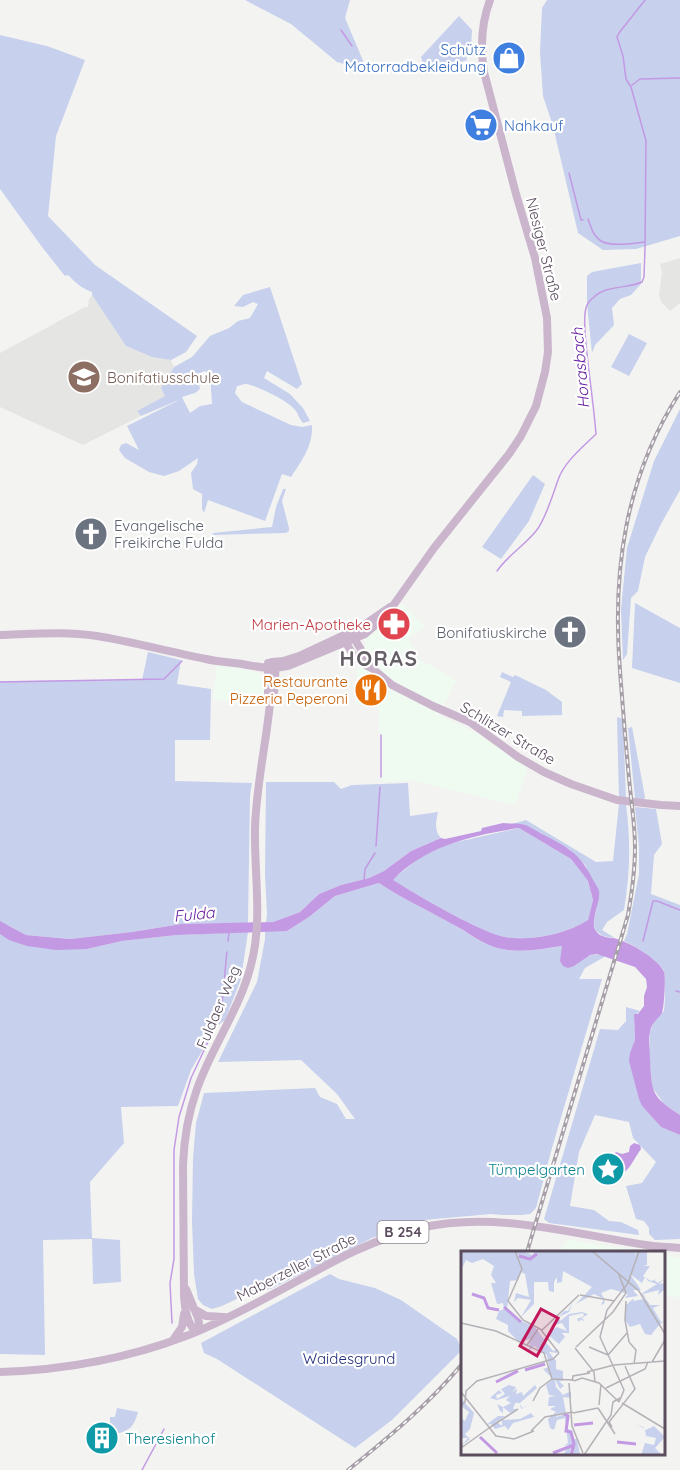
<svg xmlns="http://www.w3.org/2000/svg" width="680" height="1470" viewBox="0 0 680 1470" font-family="Quicksand,sans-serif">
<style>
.commercial{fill:#effbf0}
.education{fill:#e5e5e3}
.green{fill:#c7d0ec;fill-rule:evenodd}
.water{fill:#c399e4;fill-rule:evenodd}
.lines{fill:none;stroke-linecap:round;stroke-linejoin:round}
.stream{stroke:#c399e4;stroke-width:1.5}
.major{stroke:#cab5cd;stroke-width:8}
.rail-casing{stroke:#a8a0a8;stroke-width:4}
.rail{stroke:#fff;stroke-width:1.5;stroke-dasharray:4.5;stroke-linecap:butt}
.labels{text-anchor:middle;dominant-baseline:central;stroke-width:4.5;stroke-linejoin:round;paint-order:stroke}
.shield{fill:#fff;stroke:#8c828e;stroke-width:1.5}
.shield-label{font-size:14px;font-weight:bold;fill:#5b4c5e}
.shop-label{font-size:15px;fill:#366cbe;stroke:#fff;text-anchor:end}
.street-label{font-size:15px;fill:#5b4c5e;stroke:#fff}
.education-label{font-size:15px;fill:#785e54;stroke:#fff;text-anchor:start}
.worship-label{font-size:15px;fill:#5b616d;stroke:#fff;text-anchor:start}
.health-label{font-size:15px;fill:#be3a42;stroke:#fff;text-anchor:end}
.food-label{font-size:15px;fill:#c56008;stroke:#fff;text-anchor:end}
.culture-label{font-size:15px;fill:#0d838f;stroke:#fff;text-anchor:end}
.park-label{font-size:15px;fill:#222f79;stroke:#fff}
.water-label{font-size:16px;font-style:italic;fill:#671da0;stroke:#fff}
.district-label{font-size:21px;font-weight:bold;letter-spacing:1.5px;fill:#655f66;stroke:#fff}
.inset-river{fill:none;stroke:#c399e4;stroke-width:3}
.inset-road{fill:none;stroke:#b6b1b7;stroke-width:1.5}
.view{fill:#c2185b;fill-opacity:0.15;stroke:#c2185b;stroke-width:3}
.inset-edge{fill:none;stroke:#5b4c5e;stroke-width:3}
</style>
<rect width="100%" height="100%" fill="#f3f4f2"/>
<!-- commercial -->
<path class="commercial" d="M402,603L425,627L408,638L417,658L456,680L439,715L479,734L528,767L515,805L418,782L416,780L382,782L378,704H355L358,669L372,658L365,648V638L382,623Z
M217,665L257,672L261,674L264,683V703L213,700Z
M568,1240L645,1252H559Z
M664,1255L680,1258V1297L664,1296Z"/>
<!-- education -->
<path class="education" d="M680,258V303L670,311L661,302L659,295L662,272L660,264Z
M92,295L126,346L152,357L171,360L174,367L161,388L165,396L137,411L141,416L83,445L0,407V353L85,307H88L89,299Z"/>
<!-- green -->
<path class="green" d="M245,0H350L345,18L364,63L355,74L348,65L337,62L291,24Z
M547,0H680V236L636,249L603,250L578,233L553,126L543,96L540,52L542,8Z
M459,16L472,30L471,48L464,49L467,60L426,74L421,57Z
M0,35L47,46L85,60L56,136L48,216L95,265L197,336L186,352L171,360L152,357L126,346L92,295V292C81,288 76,283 68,275L65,276L42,247L0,189Z
M641,263V284L631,295L620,299L612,308L614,325L595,345L592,353L587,304V276L592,272Z
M270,287L302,384L297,389L267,371L264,378L290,394L303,408L310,421L303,423C299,418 299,416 296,411C291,402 256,385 246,384C243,384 239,386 237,386L235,393L242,402L291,425L302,427L312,425C313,446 302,460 291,477L282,474L265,521L208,500L204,513L202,509V494L193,489L191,473L197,464L198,458L179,471L164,476L149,472L125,458L119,450L121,445L126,443L139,450L127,426L181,399L141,416L137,411L165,396L161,388L174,367L192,357L210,336L229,328L238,321L250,318L258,304L253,302L243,307L234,306L243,295ZM204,371L210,373L212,404L200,406L190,413L182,397L195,393L200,389L199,384L192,378Z
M629,334L647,343L629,376L611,367Z
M680,409V490L661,524L645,557L638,591L631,598L627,654L623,660L621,609L627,548L654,461Z
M533,475L545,484L529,521L501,559L482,547Z
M283,489H286L282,501L289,528V531L286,533L212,535L213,533L272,527L276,507Z
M635,603L680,628V683L632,668Z
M148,652L181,660L177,684L211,689L210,740H175V781L252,783L250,796L248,923L181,924L132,932L70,939L26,935L8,925L12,936L87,949L122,941L177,935L248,932L241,979L234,997L225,1020L216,1027L191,1070L178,1106L121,1107L124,1143L90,1182L92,1238L120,1240L121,1282L93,1284L92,1239L43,1240L45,1355L0,1354V681L142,680Z
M502,672L513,677L515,675L546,690L562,702V715L522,716V711L504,710L503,717L497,716L511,682L500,677Z
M617,717L623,719L626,799L619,798Z
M632,727L645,797L644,800L635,798L628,728Z
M266,782H334L341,789L352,785L408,783L410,816L438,812C436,821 434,831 441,838L411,851L384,871L369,878L341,885L319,894L300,912L273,922L266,923L267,914L265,875Z
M619,804L626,805C631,842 630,874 624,910L607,922L602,930L615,938L603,936L596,931L593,922L597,908L586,866L569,849L522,824H512L526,820L596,862L613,861Z
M635,807L656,809L662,844L654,855L651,894L680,905V1115L664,1104L652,1087L649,1051L650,1032L655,1019L664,1011C665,1004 666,974 663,969C657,960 634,945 624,941L627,934L639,874V847Z
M519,828L571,859L588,881L593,900L588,920C568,933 536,940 512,938C495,937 476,926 461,919C437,906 415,894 392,880L419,858L448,844Z
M379,883C402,899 428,910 452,924C468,933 484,946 502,949C523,953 543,949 563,946L574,966C586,956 591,952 606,956L585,968L579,979H602L552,1148L536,1208L530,1214L521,1215H503L491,1214L424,1220L372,1238L271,1289L255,1290L222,1306L212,1309L203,1305L198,1299L194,1274L192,1222L193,1158L196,1123L204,1093L315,1088L320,1097L337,1104L346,1119H355L337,1094L301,1060L218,1062L257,982L265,939V931H287L309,917L335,896Z
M626,1007L640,1011L637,1014H634L635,1040L634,1045L642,1106L661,1127L680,1135V1239L655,1240L649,1234V1228L644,1221L636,1219L626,1186L642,1183L656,1162L633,1138L629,1122L595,1115L579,1152L570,1206L594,1210L609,1221L621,1222L638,1230L639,1235L549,1223L544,1219L600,1029L618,1030L626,1021Z
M330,1274L339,1279L375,1288L401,1300L457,1339L462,1350L392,1420L355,1448L217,1359L204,1353L201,1343Z
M117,1408L138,1412C134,1427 129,1432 114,1434L115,1429L110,1423V1417H115Z"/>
<!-- water -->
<path class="water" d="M503,823C509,824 516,823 521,824C528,825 536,831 542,834C567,847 579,852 592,878C594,882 598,887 599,891C601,903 589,921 596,931C600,938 610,937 617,939C629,942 660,960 664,972C666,977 664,1009 662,1013C657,1020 652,1022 650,1032C648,1041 650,1050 650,1059C652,1093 651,1096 680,1115V1135L661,1127L642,1106L639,1099L629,1061L630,1053L635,1040L634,1014H638L644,1006V996L647,987L646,979L635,967L597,954L590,955L574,966L568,968L563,966L560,961L562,946C542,949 522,953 502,949C484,946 468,932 452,924C428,910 402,899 379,883L335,896L309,917L287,931L177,935L122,941L87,949L56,950L27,946L9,940L0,934V921L26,935L70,939L132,932L181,924L273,922L300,912L319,894L341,885L369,878L384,871L411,851L441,838L445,839L481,831L482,828ZM519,828L571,859L588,881L593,900L588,920C568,933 537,940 513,938C495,937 476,926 461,919C438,907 415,894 393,880C425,846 473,835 519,828Z
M634,1143L640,1145L641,1149C631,1163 629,1175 610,1178L606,1157H611L616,1152L622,1154L629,1152L630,1146Z"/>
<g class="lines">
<!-- stream -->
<path class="stream" d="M341,30L352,46
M632,85L640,79L680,78
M569,173L581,220H583
M588,219C591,227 593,236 601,241C611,247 634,243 645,242
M497,571C508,555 524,546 536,531C545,521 553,494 558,480C564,462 583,447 596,434C594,410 591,387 588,364C587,349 582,322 586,308C587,304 590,300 594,297C607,285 626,289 642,282L644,277L645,248L646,141L631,87L626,79L623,56L617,37L619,33L645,0
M0,682L164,679L182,661
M381,777V735
M376,846L380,787
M364,880L365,869L375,853
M228,941L229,933
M643,941L653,901H657L680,910
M676,991L680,992
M217,1020C225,1000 224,974 227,952
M172,1323L170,1283L174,1259V1150L179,1117L191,1078L215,1027
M142,1470L164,1429"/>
<!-- major -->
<path class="major" d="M0,635C32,634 65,631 97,636C134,642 169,652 206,659C218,662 230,662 242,664C258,667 273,670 288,666L365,634L385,617L434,548L509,454L521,436L536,406L545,372L548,352L547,318L535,258L516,194L484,72C480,46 481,24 490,0
M352,635L373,669
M342,636L352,653L360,662L373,669L392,685L433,706L470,722L518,757L544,772L571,784L617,800L661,805L680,806
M272,662L283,661L299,656L361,627L390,607
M268,663V694L270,703
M186,1289L198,1318L199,1323L196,1332
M194,1309L206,1316L224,1317
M196,1332C187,1323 185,1310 184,1296L183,1165C184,1139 188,1114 197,1089C212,1046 240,1009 251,965C263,920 254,874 255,829C256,786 266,745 270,703L274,695L276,662
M173,1340L182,1327L184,1314
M0,1372C64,1370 126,1359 186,1336C212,1326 239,1312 264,1299C314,1273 363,1241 420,1228C498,1210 575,1235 653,1246C662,1247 671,1247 680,1248"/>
<defs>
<path id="rail" d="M527,1252L628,915C632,892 635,870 635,847C635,827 632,808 630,788C626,749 623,710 620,671C612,571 625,477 680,392
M348,1470C389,1437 429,1404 462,1364"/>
</defs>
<!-- rail casing -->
<use href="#rail" class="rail-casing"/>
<!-- rail -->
<use href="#rail" class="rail"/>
</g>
<!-- icons -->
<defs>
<symbol id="shop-disc" viewBox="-11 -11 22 22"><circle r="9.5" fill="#3f7fe0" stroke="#fff"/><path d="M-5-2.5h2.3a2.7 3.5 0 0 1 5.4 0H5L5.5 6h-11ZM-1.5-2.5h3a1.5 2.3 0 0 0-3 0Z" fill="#fff"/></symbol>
<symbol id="supermarket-disc" viewBox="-11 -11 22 22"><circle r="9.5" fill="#3f7fe0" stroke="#fff"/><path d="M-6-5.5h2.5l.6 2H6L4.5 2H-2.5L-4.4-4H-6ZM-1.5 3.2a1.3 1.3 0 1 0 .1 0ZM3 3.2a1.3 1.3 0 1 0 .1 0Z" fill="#fff"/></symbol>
<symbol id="school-disc" viewBox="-11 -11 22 22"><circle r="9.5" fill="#8d6e63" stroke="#fff"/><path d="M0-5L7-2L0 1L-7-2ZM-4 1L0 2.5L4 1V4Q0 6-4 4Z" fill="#fff"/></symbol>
<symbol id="church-disc" viewBox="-11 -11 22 22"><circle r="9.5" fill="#6b7280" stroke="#fff"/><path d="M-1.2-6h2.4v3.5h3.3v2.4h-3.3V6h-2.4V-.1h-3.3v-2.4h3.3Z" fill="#fff"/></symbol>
<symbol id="pharmacy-disc" viewBox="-11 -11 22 22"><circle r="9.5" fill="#e0444e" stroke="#fff"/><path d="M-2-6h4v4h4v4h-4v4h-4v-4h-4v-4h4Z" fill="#fff"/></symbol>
<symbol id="restaurant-disc" viewBox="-11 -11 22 22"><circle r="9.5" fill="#e8710a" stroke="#fff"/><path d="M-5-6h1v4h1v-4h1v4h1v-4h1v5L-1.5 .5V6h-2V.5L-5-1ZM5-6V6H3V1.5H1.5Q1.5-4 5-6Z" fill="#fff"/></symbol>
<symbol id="sight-disc" viewBox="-11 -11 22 22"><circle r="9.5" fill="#0f9aa8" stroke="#fff"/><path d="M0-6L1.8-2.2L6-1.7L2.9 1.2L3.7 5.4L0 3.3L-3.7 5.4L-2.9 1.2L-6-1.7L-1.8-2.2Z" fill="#fff"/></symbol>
<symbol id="building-disc" viewBox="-11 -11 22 22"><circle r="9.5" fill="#0f9aa8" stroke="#fff"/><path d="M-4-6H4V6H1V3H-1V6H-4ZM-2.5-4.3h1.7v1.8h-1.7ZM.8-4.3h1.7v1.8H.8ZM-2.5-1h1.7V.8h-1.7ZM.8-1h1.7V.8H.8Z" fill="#fff"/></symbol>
</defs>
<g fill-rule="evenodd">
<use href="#shop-disc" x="490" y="39" width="38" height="38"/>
<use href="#supermarket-disc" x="462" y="106" width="38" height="38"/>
<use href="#school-disc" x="65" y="358" width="38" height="38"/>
<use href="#church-disc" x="72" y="515" width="38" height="38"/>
<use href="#pharmacy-disc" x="375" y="605" width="38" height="38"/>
<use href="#church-disc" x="551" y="613" width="38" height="38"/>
<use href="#restaurant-disc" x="352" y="671" width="38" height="38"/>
<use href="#sight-disc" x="589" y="1150" width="38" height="38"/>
<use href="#building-disc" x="83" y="1419" width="38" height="38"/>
</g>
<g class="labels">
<!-- shield labels -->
<rect class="shield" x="377.5" y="1221" width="51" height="22" rx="4.5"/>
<g class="shield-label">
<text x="403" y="1232">B 254</text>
</g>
<!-- shop labels -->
<g class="shop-label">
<text x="486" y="49">Schütz<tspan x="486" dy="17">Motorradbekleidung</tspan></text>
<text x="504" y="125" text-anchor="start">Nahkauf</text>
</g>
<!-- street labels -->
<g class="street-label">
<text transform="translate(544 249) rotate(76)">Niesiger Straße</text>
<text transform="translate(508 733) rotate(31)">Schlitzer Straße</text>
<text transform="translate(218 1007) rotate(-67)">Fuldaer Weg</text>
<text transform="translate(296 1267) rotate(-27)">Maberzeller Straße</text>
</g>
<!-- education labels -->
<g class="education-label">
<text x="107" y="377">Bonifatiusschule</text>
</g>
<!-- worship labels -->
<g class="worship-label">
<text x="114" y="525">Evangelische<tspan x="114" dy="17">Freikirche Fulda</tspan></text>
<text x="547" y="632" text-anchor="end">Bonifatiuskirche</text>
</g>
<!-- health labels -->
<g class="health-label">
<text x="371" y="624">Marien-Apotheke</text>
</g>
<!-- food labels -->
<g class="food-label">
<text x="348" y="681">Restaurante<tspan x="348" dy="17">Pizzeria Peperoni</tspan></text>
</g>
<!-- culture labels -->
<g class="culture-label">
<text x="585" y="1169">Tümpelgarten</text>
<text x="125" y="1438" text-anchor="start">Theresienhof</text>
</g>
<!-- park labels -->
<g class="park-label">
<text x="349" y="1358">Waidesgrund</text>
</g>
<!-- water labels -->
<g class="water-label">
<text transform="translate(580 368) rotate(-95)">Horasbach</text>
<text transform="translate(194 914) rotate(-6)">Fulda</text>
</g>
<!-- district labels -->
<g class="district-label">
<text x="379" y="658">HORAS</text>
</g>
</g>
<!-- overview -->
<g transform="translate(461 1251)">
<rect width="204" height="204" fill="#f3f4f2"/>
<path d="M0,0H62L72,4L73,0H174V6L175,0H186V14L182,15H189L182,25L190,30L200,26L193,29L197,32L204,27L198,33L204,32V38L197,44L198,39L182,43L189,54H199L192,57L200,71L204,70L199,73L201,77L198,74L190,84L184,83L179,73L169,76L164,69L165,54L173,47L172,50L183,48L187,51L180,43L196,33L187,30L184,26L181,32L169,23L180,39H172L177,45L164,47L167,43L150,38L140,42L144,49L143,53L140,54L143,48L133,43L115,53L131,36L102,20L101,31L96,32V26L93,31V41L88,40L87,31H73V53L60,66L70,49L57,47L53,51L55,42L68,46L64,23L60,21L57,29L49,30L46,58L56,68L74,76L83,88L85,85L84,90L92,100L97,98L96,102L88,101L95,110V118L102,120V130H98L103,135L99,138L94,128L95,136L102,144L110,140V147L102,146L105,162L95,163V166L108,162L106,177L111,180V188H116L119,204H110V197L108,204H102L108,194L103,195L107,192L104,167L96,169L93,179L89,177L87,168L95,161L89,158L95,155H87L88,146L95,145L88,144L85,134L92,128L82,118L88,116L86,104L73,95L68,100L69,88L58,91L47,80V74L35,68L38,60L43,58L42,52L36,53L30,32H35L30,24L33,15L22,8L11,12L5,9L0,19ZM112,51L108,61L98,66L99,70L108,63L121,61L127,63L121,67L124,70L120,69L121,66L118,71L116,68L123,65L122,62L108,65V82H101L104,86L98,93L86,83L96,76L106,80L101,72L90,75L103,60H107ZM48,134L55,136L51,142L56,137L55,143L61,141L62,145L74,134L76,137L59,152L61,157L69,153L60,158L59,152H54L52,158H57L49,162L42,156V162L39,160L36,153L42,156L50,152L45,149L49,145L36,149L29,147L38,139L41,142L35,144L36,148L44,143L40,138ZM0,147L13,162L9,178L4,183L9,188L0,195L7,187H0V167L4,170L8,161L0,155ZM70,162L73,166L52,172L47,179L44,175L34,178L30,173L25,174L37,165H44L36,171L41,175V169L59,168ZM175,173L182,176L185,179L193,175L204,186L194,197L201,204H180L184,192L193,194L195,187L185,185L184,178Z" fill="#c7d0ec"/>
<path class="inset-river" d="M58,5L69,8L76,3M11,43L23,47L27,57L38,59M43,56L60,71M64,119L84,113M35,131L57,120M103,163L107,165L105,180L110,181L113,193L110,204M113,174L132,172M19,186L36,202M156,191L175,193M92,202L113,194"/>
<path class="inset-road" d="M54,0L61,18L47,50L62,69L81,79L118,44M131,0L178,40L204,83M167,32L178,0M119,44L154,50M165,50L164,69L168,91L175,99L173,113M0,72L35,80M80,79L98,102M35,80L83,102L91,128L113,129M66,94L77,78M115,96L152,61L165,42L158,24M128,96L147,104L166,82M114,97L133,121L134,131M191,111L204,89M153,114L204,110M126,121L153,114M111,130L112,125L129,122M113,130L121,127L138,132L158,151M108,132L111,175L122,202M145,137L184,118L187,111M0,141L35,185L53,188L73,180M72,150L79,137L91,128M158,151L163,139L139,86L146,59L167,32M161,152L204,178M138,154L140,133M0,155L4,151L5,140L16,130L92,108L98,102M137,157L154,183M112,162L137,157M151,176L148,171L174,138L164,115M28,177L57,158M70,180L84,166L112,161M0,197L28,177M123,204L150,164L152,151L159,147"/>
<path class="view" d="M80,58L97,67L76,105L59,95Z"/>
<rect width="204" height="204" class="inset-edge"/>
</g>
</svg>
